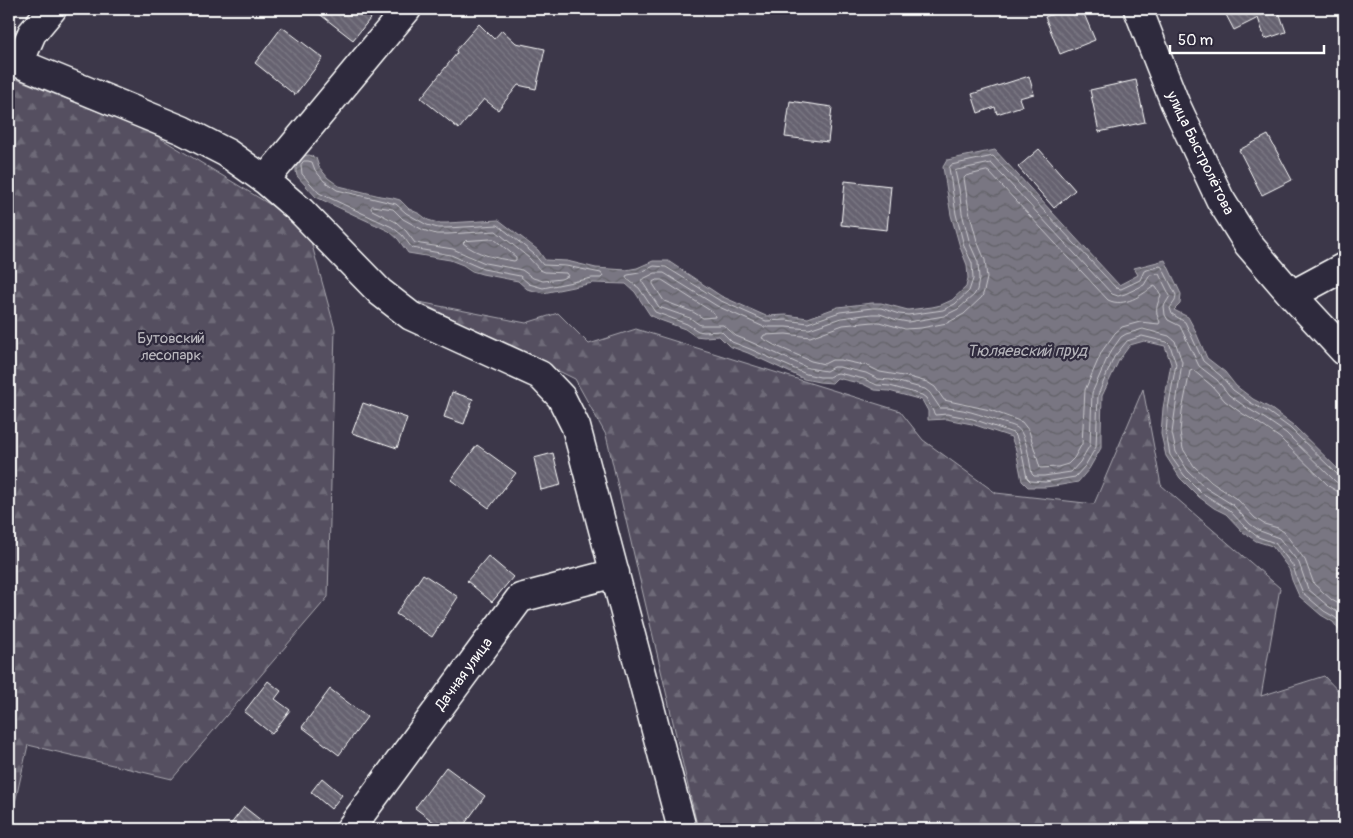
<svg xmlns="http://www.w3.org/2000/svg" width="1353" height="838" viewBox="0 0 1353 838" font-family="Pangolin,sans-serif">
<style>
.forest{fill:url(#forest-firs);stroke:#aaa8b0}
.water{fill:url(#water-waves);stroke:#afadb4}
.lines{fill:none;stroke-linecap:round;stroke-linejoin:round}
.shore{stroke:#c9c8cd;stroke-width:1}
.building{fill:url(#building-back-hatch);stroke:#fff}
.minor-casing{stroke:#fff;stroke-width:31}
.minor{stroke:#2f2a3d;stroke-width:28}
.labels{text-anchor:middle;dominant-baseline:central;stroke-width:4.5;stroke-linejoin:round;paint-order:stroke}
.street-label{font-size:15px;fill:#fff;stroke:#2f2a3d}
.park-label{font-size:15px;fill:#bbb9bf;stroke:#2f2a3d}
.water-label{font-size:16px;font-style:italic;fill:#b5b4ba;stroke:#2f2a3d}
</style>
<defs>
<pattern id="forest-firs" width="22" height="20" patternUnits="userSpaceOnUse" patternTransform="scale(1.25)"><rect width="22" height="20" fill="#555060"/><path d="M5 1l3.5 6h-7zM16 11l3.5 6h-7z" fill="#6e6a78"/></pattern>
<pattern id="water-waves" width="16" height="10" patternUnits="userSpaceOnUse" patternTransform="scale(1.25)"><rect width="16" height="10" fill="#797682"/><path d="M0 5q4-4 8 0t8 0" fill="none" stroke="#626167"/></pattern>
<pattern id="building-back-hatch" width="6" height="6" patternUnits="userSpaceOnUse" patternTransform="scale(1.25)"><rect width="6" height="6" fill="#666270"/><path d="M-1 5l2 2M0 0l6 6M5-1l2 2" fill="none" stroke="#7d7a85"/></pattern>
</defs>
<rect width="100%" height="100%" fill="#3c3749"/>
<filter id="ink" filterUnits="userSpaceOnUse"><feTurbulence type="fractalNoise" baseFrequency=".02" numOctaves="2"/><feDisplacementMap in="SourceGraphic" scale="10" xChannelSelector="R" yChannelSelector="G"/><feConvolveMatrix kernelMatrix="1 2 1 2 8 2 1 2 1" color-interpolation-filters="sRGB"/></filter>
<g filter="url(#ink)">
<!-- forest -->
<path class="forest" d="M9,76L152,133L307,227L335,329L328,597L172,779L28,745L9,829Z
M419,302L526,323L558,313L589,344L636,329L900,411L923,440L996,493L1094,504L1143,389L1161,485L1280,588L1261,696L1324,676L1344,697V829H698L606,435L575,379Z"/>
<!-- water -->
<path class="water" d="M995,150L1119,285L1138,275L1134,268L1165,260L1181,294L1180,304L1174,310L1188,317L1194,328L1207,358L1225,372L1236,386L1253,399L1270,408L1293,425L1344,475V637L1333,622L1321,615L1299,596L1292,580L1289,569L1272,546L1256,541L1243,532L1226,514L1214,508L1199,497L1180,478L1166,456L1161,434L1163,408L1171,364L1165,346L1144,341L1130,345L1119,360L1102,396L1101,433V448L1089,469L1078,482L1061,485L1045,487H1028L1022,481L1016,450L1011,437L972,424L946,419L928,420V411L922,400L889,391L875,390L863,384L837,378L832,383L819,382L804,379L748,353L729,346L719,336L704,337L695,336L685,329L660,320L650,315L635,292L626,284L593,283L543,293L527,289L518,281L482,274L472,271L463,265L450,260L408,253L398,239L389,231L316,197L297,176L296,171V163L302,156L309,155L316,158L319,167L328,178L339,186L380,196L393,198L400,200L409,209L420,214L428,220L438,223H447L499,220L538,250L545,260L567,261L596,268L626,270L637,268L653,261H668L721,296L766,316L786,315L808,318L838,307L872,303H881L908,310L932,307L941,305L952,300L966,287L968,278L967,265L960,247L951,215L943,167L947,160Z"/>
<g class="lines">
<!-- shore -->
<path class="shore" d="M304,161H308L312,162L315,170L324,181L337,190L396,204L406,213L427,225L438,228H447L498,225L534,254L543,265L566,266L601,273L603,276L601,278H592L543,288L529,284L520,276L483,269L451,255L412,248L402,235L392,227L319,193L302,174L301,165Z
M987,171L989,172L1108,300C1124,308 1142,295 1154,286L1156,287L1161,295C1157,305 1154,311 1160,322L1159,324L1140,322L1122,327L1115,333L1102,351L1085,390L1082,444L1074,458L1068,464L1058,467L1040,468L1029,431L1022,422L990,410L944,400L935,387L927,382L909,377L880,372L868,366L840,360H832L824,364L811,361L774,345L762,338L764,335L786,334L810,337L843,325L873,322H879L905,329L921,328L947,323L964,314L982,297L984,291L987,278L985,260L977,241L969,211L964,178L966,176Z
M373,206L393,209L403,219L423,230L436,234H448L496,231L529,258L540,270L545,272L566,273L568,276L561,279L543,281L533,278L522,270L485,263L453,249L415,243L406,231L396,222L372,210L371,208Z
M494,239L516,257V260L514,261C496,258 477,255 463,243L465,241Z
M657,280H662L714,313L715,317L703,318L693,312L664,301L653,284V282Z
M1344,478L1339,476L1290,428L1268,412L1251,403L1233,390L1221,376L1203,361L1185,322L1172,314L1170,308L1175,301L1176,295L1162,267L1160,266L1144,271L1140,280L1121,289L1116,288L993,156L951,165L949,168L956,214L964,246L972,263L973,279L969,291L955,304L943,310L908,315L899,314L881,308H872L840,312L808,323L786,320L766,321L719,300L666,267L654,266L639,273L628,275L626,276L627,279L639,288L655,312L687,324L698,331L704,332L721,331L732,342L750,349L806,374L820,377H829L834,374L838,373L864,379L877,385L890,386L922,395L926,398L935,415L947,414L973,419L1013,433L1016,436L1021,449L1027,478L1030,481L1045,482L1075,477L1085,466L1096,447L1098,395L1114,357L1127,341L1142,336L1167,342L1170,345L1176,364L1168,409L1166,433L1170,455L1184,475L1202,493L1229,510L1246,528L1258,537L1275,543L1293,566L1297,579L1303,593L1324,611L1336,618L1344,629
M1344,484H1339L1335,481L1286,433L1264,418L1247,408L1229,395L1217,380L1199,366L1180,326L1168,320L1165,315L1164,306L1170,296L1159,274L1150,275L1144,285L1125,294L1118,296L1112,294L991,163L957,170L955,171L959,189L962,213L970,244L978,262L979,279L977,290L974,295L958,309L944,316L908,322L897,320L880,314H872L841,318L809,329L786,327H764L717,306L664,273H655L641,280L659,307L690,318L700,325H723L736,336L753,343L808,368L826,371L833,367H839L866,373L878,379L891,380L925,389L930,393L940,408C961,407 981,415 1001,422C1008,425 1017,425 1021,432C1028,444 1029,460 1032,474L1034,476H1044L1071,472L1080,462L1090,445L1092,393L1109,354L1121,337L1126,334L1143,329L1169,336L1175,341L1182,362L1172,433L1176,452L1188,471L1206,488L1233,505L1250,524L1260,531L1279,538L1299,563L1308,589L1328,606L1339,613L1344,619
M1344,492L1337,491L1330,487L1280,438L1260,424L1243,414L1225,401L1212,386L1193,370L1190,371L1182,411L1180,432L1183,449L1194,466L1211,482L1238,500L1255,518L1264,524L1278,528L1284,532L1305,560L1314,584L1332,600L1344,607"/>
</g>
<!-- building -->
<path class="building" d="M313,9H378L353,40Z
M1066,9H1082L1095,40L1060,54L1045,17Z
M1223,9H1278L1286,32L1265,39L1258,18L1234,30Z
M479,24L494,39L502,30L516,43L545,49L536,89L518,85L498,110L484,99L459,129L421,98L457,53L456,50Z
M282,27L323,58L295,95L255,63Z
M1029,76L1034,94L1019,98L1022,106L997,114L995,107L978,113L972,94Z
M1136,80L1145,122L1099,132L1090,90Z
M790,101L832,107L828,142L785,137Z
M1268,135L1292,180L1262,195L1239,150Z
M1039,149L1075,190L1054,208L1018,167Z
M845,181L891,186L887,230L841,225Z
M452,392L473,399L464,424L444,417Z
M363,403L407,418L397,448L352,433Z
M477,445L516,473L489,508L451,480Z
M553,453L561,485L541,490L534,458Z
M488,556L513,577L492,602L467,581Z
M423,574L458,597L432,637L396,614Z
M268,681L281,691L275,699L290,710L272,734L244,712Z
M330,689L367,717L339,755L302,727Z
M446,767L485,796L461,829H443L415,808Z
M322,778L342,795L331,809L311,792Z
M244,807L272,829H227Z"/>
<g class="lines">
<defs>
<path id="minor" d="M1138,9L1175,103L1220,199L1248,244L1292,295L1344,351
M9,59L182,130L227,153L265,180L301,211L380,292L411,316L540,375L561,397L576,427L682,829
M19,63L32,33L52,9
M265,180L407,9
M1292,295L1344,267
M350,829L520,598L615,573"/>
</defs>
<!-- minor casing -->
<use href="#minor" class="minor-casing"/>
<!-- minor -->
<use href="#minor" class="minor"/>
</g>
</g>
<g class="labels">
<!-- street labels -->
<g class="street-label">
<text transform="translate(1200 153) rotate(64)">улица Быстролётова</text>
<text transform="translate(464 674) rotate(-54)">Дачная улица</text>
</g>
<!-- park labels -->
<g class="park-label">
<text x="171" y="338">Бутовский<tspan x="171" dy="17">лесопарк</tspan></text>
</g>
<!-- water labels -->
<g class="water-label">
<text x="1027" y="351">Тюляевский пруд</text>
</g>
</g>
<!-- margin -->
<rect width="1353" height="838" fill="none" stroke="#2f2a3d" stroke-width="30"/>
<rect x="15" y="15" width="1323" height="808" fill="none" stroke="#fff" stroke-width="2" filter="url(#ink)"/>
<!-- scale -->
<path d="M1170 45v8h154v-8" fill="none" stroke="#ffffff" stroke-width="2.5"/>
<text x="1178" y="45" font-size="15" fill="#ffffff" stroke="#2f2a3d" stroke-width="4" paint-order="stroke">50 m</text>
</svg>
